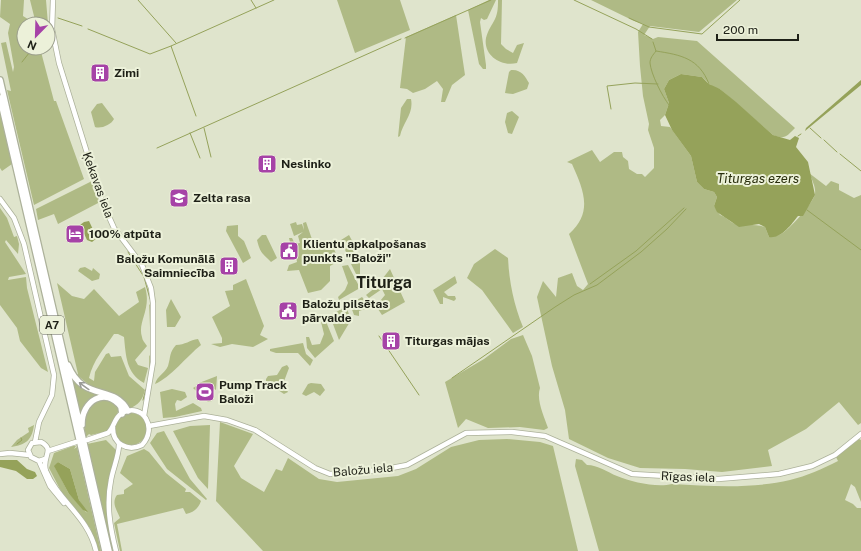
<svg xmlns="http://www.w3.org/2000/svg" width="861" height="551" viewBox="0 0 861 551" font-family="'Public Sans',sans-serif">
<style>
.green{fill:#afba85;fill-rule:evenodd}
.water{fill:#95a25a}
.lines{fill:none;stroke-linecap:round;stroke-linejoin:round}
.stream{stroke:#95a25a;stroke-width:1}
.secondary-casing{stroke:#acb19a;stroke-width:6}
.highway-casing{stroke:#acb19a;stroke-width:8}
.secondary{stroke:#fff;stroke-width:4.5}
.highway{stroke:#fff;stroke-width:5.5}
.oneway{stroke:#9a9b97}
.labels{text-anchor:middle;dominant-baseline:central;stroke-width:4;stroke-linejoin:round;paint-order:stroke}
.shield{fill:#ecf1d9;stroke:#5c5f51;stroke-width:1}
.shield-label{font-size:11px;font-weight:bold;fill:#1e2017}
.poi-label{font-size:12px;font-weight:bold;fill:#1e2017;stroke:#ecf1d9;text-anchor:start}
.street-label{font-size:12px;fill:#1e2017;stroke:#ecf1d9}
.water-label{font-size:13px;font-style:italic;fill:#282d0c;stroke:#ecf1d9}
.district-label{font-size:16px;font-weight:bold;fill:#1e2017;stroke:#ecf1d9}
</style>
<rect width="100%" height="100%" fill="#dfe4cc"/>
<!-- green -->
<path class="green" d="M1,0H24L23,16L31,21L32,24H24V48H40L54,101H56L84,179L34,205L7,90L11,91L1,43L6,42L13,72L14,67L8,33L10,24L0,17Z
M30,0H46L48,24H36Z
M337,0H400L410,30L355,53Z
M489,0H496L487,19L484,20L481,18L480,22L486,65V69H483L479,64L468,10Z
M498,0H502L501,44L506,49L513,53L517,45L524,43L517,63C501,67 483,55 486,38C488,30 492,25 495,19C498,13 498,6 498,0Z
M591,0H737L699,32L650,26L644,35L653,39L658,37L697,41L795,128C787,136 785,140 773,135L720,89L714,88L702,77L681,74L669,80L664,89L669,103L665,115L660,120L661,126L670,127L691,156L697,182L704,189L714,192L717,197L714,206L720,215C726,217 728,220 733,223C740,227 755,223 765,227L769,237C773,236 778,236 781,234C789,230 814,202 815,194C816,187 812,180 809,173L826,186L831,181L839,184V190L854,198L861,195V423L858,425L839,402L806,429L768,450L772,466L722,472L685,469L640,468L608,458L569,439L565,410L552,366L537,297L543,281L556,297L558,278L572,273L577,286L583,290L588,284L569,234C594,212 583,189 572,164L567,162L592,150L600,162L614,152H622L623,157L628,161L629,169L637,174H642L645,177L654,168V148L648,130L649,124L643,96L640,66L638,32L643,24L634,21Z
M456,15L465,75L452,85L445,102H441L443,89L437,81L425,89L413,93L407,89L400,88L406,37Z
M511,70C521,69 525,76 529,83L527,89L513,94L505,93L509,72Z
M407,99H411C414,114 403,122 400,136L398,137L401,108Z
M102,103L114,119C111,125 101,129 95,127L91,112L97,104Z
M512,111L519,117L512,134L508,133L505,122L507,113Z
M0,113L12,164L2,171L0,168Z
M92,181L100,202L58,224L54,214L38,220L36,209Z
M0,208L7,218L14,237L17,236L19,244L18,254L6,240L5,242L26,274L9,277L8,280L26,277L27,288L48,372L41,368L20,341L17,328L0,305Z
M296,222L297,225L302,224L304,230L303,223L306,222L314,245L323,242L332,244L339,261L330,266V281L321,290L308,293L299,270L287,271L289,265L297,262L295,251L291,246L289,238H292L295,244L300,243L298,236L303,232L294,236L290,224Z
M238,225V236L244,241L251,258L243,263L226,231L227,226Z
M262,235H266L277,258L271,262C263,254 260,253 257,240Z
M349,235L356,248L351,258L348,257L341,240Z
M495,249L508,258C509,281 514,306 523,327L513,333L482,290L467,278L474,264Z
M357,259L360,263V274L367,275L362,286L351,264Z
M348,265L360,288L339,300L338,297L345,290L348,283L342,266Z
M85,267L92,271L93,268L100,274L99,279L92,281L78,271L80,268Z
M390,269L405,302L382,315L376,306L385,295L382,289L369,298L366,295L376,287Z
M455,276L457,283L444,292L448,296H455L456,299L454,301L443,297V304H440L433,290Z
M246,279L264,326L260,335L268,339L253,347L232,344L220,347L211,344L222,343V338L212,317L230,306L225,291L233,290V285Z
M57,283L72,296L84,299L94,289L119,316L139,302L136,292L145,287C152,309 137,322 142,337C142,340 145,343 147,346L135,360L138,365L148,368L144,383C126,373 126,356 124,337L118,334H114C104,349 93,360 89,378L94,381L95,372L106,354L109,353L111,357L121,356L129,376L145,390C142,401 139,404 129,409L121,398L112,393L94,389L77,375L78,374Z
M362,297L371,307L359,311V316L354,315L350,304Z
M171,299L181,317L175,327H167L166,310Z
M346,306L351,320L339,340L330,316Z
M325,319L334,341L315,358L307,348L306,337H309L312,345L320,344L324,334L321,322Z
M523,335L532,356L540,388C536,400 544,416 548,428L544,430L520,427L488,428L466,419L458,428L445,382L484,359L511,339Z
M198,339L201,345C187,356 170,378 155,384C157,376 165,373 168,366C171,356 169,353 176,345C185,345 190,340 198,339Z
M303,343L306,354L313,360L310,366L298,353H276L270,351V349Z
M287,365L289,368L283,384L288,392L284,394L266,382V379L268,376L277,375L282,367Z
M71,376L86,390L101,395L89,400L80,413Z
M217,376L216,390L213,388L212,401L208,402L193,388L200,384L199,383Z
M311,383L321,384L325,390L320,396L314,392L306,396L302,394L308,384Z
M172,389L185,392L187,397L181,401L177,400L175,404L176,411L193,403L201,408L202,411L175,417L163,418L160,392Z
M107,399L117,405L119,410L108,431L91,435L89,434L86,437C82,417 84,401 107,399Z
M115 429a16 16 0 1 1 32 0a16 16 0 1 1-32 0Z
M220,422L253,434L234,466L241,478L264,492L276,469L282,471L288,458L319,479L337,482L398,476L416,469L451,447L479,440L507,439L540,442L553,446L578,551H263L216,501Z
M34,425C32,440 26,445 11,447L17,440L29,432L28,428Z
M210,425L208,489L198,478L173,431L190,426Z
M164,431L190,479L207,499L206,500L167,469L150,443L157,433Z
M859,439L861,440V502L855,487L851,484L845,500L853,504L857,508H861V551H599L575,466L576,459L582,460L587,465C598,465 607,472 617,476C632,482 657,488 672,484C710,486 752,489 790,480C807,476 822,469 838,461L836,457Z
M106,440L117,451C104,486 105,515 113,551H112L87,444Z
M73,446H76L74,449L77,447L101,551H98L90,528L63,495L49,468L54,453ZM58,462L70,469L79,500L87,513L69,494L55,467Z
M144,449L149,452L166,473L186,489L185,492H190L201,501C198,509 194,512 186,514L183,508L117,524L122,551H120L114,523L120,518C117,510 111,503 117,495L124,494V490L133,484L120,473L127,456Z"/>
<!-- water -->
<path class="water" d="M681,74L702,77L709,84L720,89L736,102L773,135L790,140L795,136L799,138L796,147L808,162L815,195L803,216H798C791,225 781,239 769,237L765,227L759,224L739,227L717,212L714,206L717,197L714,192L704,189L697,182L691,156L672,130L665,115L669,103L664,89L669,80Z
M861,80V85L805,131L806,128Z
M89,221L97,238L92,242L87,240L80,225L84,222Z
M0,460H17L27,469L35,472L37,476L33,479H27L16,471L0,467Z
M58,462L70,469L79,500L88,512L83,510L69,494L54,466Z"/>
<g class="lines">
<!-- stream -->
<path class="stream" d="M138,0L176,43
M251,0L256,8
M574,0L636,29L652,39
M58,18L82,26
M629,18L649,27L702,34L740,0
M88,29L150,54L171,46
M405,38L491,0
M653,42L656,51C653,55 650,58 650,63C651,74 662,96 669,105
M656,51C681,55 699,58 709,84
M22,62L33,48
M611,109L607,86L635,83L658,84
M196,116L171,46L274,0
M204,128L211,157
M810,128L821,138
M190,133L200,158
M798,136L801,134
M824,140L837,152
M157,148L401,39
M840,154L861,171
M807,210L861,250
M128,252L144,277L150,299
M590,284L636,251L684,208
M150,305L151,349
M379,336L419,395
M150,369V356
M452,378L555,307L574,295L597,285L641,252L667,229L686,209
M143,400L146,389
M17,444L22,440L21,438"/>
<defs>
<path id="secondary" d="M53,0L52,29L59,63L102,201L114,228L142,265L151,288L153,303V362L144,416
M0,199L14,218L24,244L54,375L52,395L39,422L35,442
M149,426L204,416L227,420L255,430L315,468L330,474L381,470L407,465L466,433L512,432L545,436L632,474L718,479L779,474L812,466L835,455L861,434
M87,440L108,433C114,428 114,418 122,413C143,402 158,428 142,445C128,452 112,444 113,427
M48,451L76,442
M0,454L10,453L29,455
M45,459L39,461L31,457L28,450L32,443L41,442C56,450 41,457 46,471C59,502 88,516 96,551
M39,461L50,486L64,503
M116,551C110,527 106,504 111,480C113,468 119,456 119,444"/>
<path id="highway" d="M0,80L109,551
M0,98L105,551
M68,365C83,403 114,383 128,411
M82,425C81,401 106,386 121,407L122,414"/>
</defs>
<!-- secondary casing -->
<use href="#secondary" class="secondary-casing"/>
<!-- highway casing -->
<use href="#highway" class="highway-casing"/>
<!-- secondary -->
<use href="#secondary" class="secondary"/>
<!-- highway -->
<use href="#highway" class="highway"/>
</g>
<!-- one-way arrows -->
<defs><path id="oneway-shaft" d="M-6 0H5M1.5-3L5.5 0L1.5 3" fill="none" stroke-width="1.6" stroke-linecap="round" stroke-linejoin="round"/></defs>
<use class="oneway" href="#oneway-shaft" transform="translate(84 386) rotate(-144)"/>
<!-- icons -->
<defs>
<symbol id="building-square" viewBox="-11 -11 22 22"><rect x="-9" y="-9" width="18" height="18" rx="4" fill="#a642a7" stroke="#ecf1d9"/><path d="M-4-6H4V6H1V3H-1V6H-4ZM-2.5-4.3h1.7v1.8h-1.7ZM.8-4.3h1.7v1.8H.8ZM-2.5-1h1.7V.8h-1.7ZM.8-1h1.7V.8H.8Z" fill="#fff"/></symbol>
<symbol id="school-square" viewBox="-11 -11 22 22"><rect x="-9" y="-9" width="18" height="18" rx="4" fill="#a642a7" stroke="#ecf1d9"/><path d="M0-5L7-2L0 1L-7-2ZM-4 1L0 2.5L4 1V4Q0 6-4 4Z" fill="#fff"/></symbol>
<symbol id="hotel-square" viewBox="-11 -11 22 22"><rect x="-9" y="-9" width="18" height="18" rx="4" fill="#a642a7" stroke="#ecf1d9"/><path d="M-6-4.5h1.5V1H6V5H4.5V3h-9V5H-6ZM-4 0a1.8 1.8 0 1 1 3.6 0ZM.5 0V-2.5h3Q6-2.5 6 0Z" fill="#fff"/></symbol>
<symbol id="civic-square" viewBox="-11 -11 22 22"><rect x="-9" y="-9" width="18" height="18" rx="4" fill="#a642a7" stroke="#ecf1d9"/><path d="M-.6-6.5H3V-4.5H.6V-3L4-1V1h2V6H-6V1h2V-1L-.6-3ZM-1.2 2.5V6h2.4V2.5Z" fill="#fff"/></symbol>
<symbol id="stadium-square" viewBox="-11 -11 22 22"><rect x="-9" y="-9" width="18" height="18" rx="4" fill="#a642a7" stroke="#ecf1d9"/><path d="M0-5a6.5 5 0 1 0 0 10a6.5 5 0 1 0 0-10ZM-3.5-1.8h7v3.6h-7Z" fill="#fff"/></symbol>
</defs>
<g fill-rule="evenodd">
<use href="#building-square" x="89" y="62" width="22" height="22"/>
<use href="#building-square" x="256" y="153" width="22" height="22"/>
<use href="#school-square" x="168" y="187" width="22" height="22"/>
<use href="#hotel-square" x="64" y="223" width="22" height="22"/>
<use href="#civic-square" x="278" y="240" width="22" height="22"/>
<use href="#building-square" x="218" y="255" width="22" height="22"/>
<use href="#civic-square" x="277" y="300" width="22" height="22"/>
<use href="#building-square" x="380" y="330" width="22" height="22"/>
<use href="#stadium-square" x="194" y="381" width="22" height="22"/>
</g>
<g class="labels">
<!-- shield labels -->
<rect class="shield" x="40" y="316" width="24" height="18" rx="3"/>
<g class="shield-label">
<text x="52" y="325">A7</text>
</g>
<!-- poi labels -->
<g class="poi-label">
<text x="114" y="73">Zimi</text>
<text x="281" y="164">Neslinko</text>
<text x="193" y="198">Zelta rasa</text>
<text x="89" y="234">100% atpūta</text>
<text x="303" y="244">Klientu apkalpošanas<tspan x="303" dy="14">punkts "Baloži"</tspan></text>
<text x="215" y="259" text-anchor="end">Baložu Komunālā<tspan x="215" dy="14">Saimniecība</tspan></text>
<text x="302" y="304">Baložu pilsētas<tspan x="302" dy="14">pārvalde</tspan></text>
<text x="405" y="341">Titurgas mājas</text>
<text x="219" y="385">Pump Track<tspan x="219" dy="14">Baloži</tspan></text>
</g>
<!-- street labels -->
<g class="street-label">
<text transform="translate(98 185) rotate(70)">Ķekavas iela</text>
<text transform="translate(363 470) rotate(-5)">Baložu iela</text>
<text transform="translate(688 477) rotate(2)">Rīgas iela</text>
</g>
<!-- water labels -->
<g class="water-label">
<text x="758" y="178">Titurgas ezers</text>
</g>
<!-- district labels -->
<g class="district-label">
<text x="384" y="282">Titurga</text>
</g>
</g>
<!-- north arrow -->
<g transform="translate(36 36) rotate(203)"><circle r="19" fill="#ecf1d9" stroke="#9a9d8b"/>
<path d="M0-3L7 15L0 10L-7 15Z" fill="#a642a7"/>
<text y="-6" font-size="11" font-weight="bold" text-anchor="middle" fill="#1e2017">N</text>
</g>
<!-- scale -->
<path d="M717 34v6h81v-6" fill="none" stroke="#1e2017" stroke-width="2"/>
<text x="723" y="34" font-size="12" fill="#1e2017" stroke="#ecf1d9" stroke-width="3" paint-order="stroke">200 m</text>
</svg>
